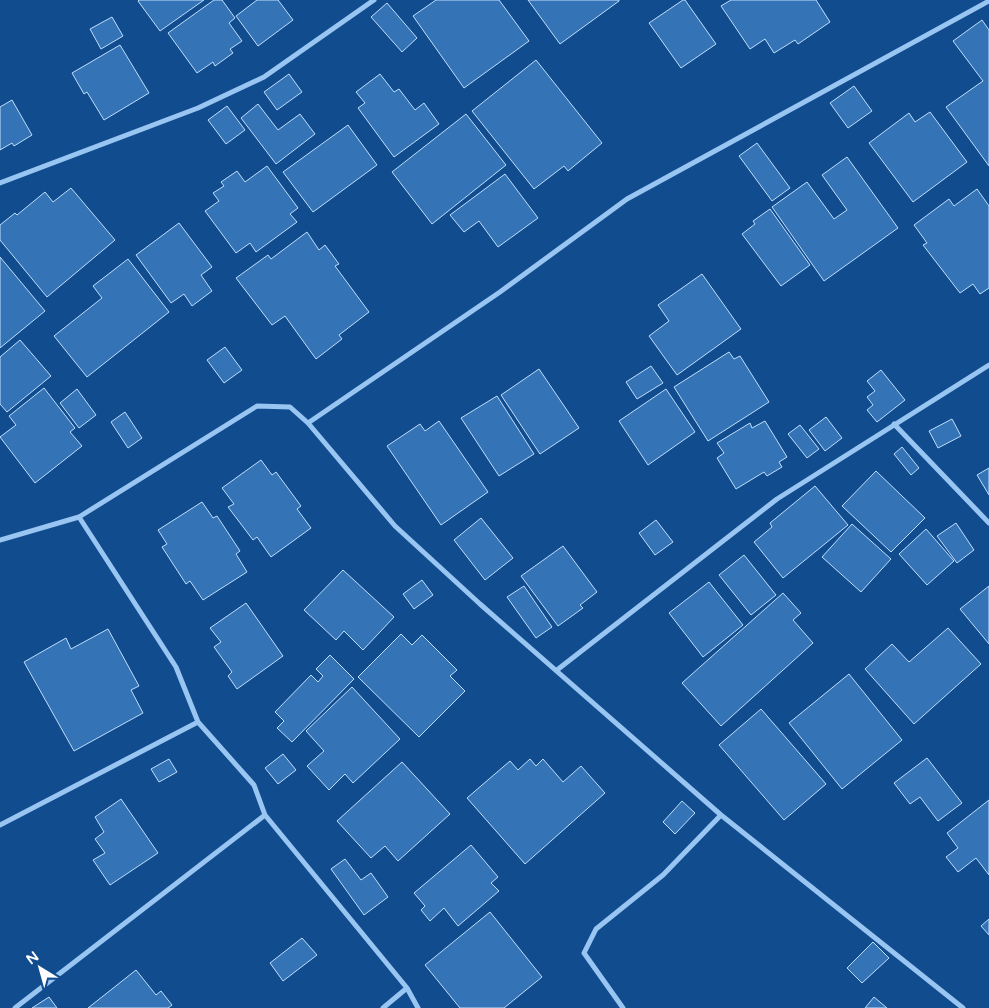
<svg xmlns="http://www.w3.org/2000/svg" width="989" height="1008" font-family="'Varela Round',sans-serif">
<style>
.building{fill:#3474b6;stroke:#c0defd}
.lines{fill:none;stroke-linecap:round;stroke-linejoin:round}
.street{stroke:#99c5f2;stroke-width:5}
</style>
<rect width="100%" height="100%" fill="#104c8e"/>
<path class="building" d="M139,0H204L160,31L138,1Z
M214,0H222L235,18L229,23L242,41L230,49L233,53L215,66L213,62L197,73L168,33Z
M257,0H278L293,20L258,46L236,16Z
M436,0H499L529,41L464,88L413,16Z
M528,0H619V1L560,44Z
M683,0H685L716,44L681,68L649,23Z
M731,0H816L830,22L798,44L795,40L774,53L765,39L750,49L721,6Z
M387,3L417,38L402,52L371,17Z
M112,17L123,36L101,49L90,29Z
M982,20L989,30V166L946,107L983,81L953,41Z
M120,45L149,93L104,120L87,92L84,94L72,73Z
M536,60L602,143L568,171L564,166L534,189L472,111Z
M289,74L302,92L277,110L264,92Z
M380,74L394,92L399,89L415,110L424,103L439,124L394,157L358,108L365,103L356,92Z
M854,86L872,111L848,128L830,103Z
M12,100L32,135L14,146L12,143L0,150V107Z
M258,104L278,130L300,114L315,134L276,164L241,118Z
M227,106L245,130L226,144L208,120Z
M930,112L967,162L913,202L869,143L909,113L915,122Z
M466,114L506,165L432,224L392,172Z
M348,125L377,165L313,212L283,172Z
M757,143L790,188L772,201L739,156Z
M847,157L898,228L824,281L772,207L807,182L834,219L847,210L822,175Z
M267,166L298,208L290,214L297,222L256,252L250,243L236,253L205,211L219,201L213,193L224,186L221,182L237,171L245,182Z
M505,174L538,218L498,247L479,221L464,232L450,215Z
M71,188L115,240L47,297L0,240V225L15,213L17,215L45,192L53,202Z
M977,189L989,206V288L980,294L973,284L960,293L923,245L927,243L914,225L949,199L954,206Z
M770,209L810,265L781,286L742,234L755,224L753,221Z
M179,223L212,267L201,275L212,291L192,306L184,294L171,303L136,255Z
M307,232L319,250L325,245L339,264L335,266L369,312L339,335L342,339L316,359L285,316L272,325L236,278L268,255L271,259Z
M0,257L45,311L0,348Z
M128,259L169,312L87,377L54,336L102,298L93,286Z
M702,274L741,329L677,375L649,336L669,321L658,305Z
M20,340L51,376L7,412L0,404V357Z
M225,347L242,370L224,383L207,360Z
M729,352L734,359L740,356L769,402L708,441L674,387Z
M651,366L663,383L637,399L626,382Z
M539,369L579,428L540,454L501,395Z
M881,370L905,400L877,422L867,410L873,405L867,397L875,391L867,381Z
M44,388L75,428L70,432L82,446L35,483L0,437L16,425L9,416Z
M77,389L96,415L79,428L60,403Z
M666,389L695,432L648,465L619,421Z
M497,396L534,454L499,476L461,418Z
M125,412L142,438L128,448L111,422Z
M826,417L842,438L825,451L809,430Z
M952,419L961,436L938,448L929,431Z
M439,421L488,492L441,525L387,446L420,424L425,431Z
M765,421L787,457L779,462L782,467L767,476L764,472L736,489L717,458L724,453L717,443L750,423L752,428Z
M800,425L819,449L807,458L788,434Z
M902,447L919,468L911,475L894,454Z
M261,460L272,475L276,472L301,506L297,509L311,528L271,557L257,537L253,540L228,507L234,504L222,488Z
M989,468V495L977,475Z
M876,471L925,518L891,552L842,506Z
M815,486L848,525L783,578L754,542L772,527L770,523Z
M202,502L213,518L217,516L240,551L236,554L247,572L203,600L190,581L186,584L162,547L167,544L158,530Z
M481,518L513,558L485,580L454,540Z
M656,520L673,542L655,555L639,533Z
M956,523L974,550L957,563L937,536Z
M852,524L891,559L861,592L822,557Z
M926,529L954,561L927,585L899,554Z
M563,546L597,592L580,605L583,608L558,626L521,576Z
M744,555L776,595L751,615L719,575Z
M343,570L394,617L363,650L344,631L336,640L304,610Z
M422,580L433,595L414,609L403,594Z
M709,582L743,625L703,657L669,613Z
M524,586L552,627L536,638L507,597Z
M989,586V644L960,609Z
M783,593L801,613L793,620L813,643L721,726L682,683Z
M246,603L283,656L237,689L228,676L232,672L214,647L221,642L210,628Z
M948,628L981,664L914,724L865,669L892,644L909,662Z
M108,629L139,686L131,690L143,713L74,751L24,662L66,638L71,649Z
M401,634L412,645L422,635L457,670L450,676L465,691L419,737L358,677Z
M330,655L354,679L292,742L277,728L284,721L275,712L311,675L318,682L323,676L316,669Z
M849,674L902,740L842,789L789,723Z
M352,687L400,739L353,783L345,774L329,790L307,766L324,751L306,731Z
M761,709L826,784L784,820L719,745Z
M283,754L296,770L278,784L265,768Z
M927,758L962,803L938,821L920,797L910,804L894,783Z
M169,759L177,772L159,782L151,769Z
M530,759L536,766L543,759L563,782L581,766L605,793L525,864L467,798L510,761L518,770Z
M402,762L450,814L398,861L385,846L371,858L337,821Z
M121,799L158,853L110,885L93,860L105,853L95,839L104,832L95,817Z
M989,800V875L976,858L958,872L946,857L958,848L947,833Z
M682,801L695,813L675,834L663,822Z
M471,845L498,877L491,883L499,891L458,926L444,908L430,921L421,910L425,906L414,893Z
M345,859L361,880L371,873L388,897L364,915L331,869Z
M490,912L542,977L504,1008H460L425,965Z
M989,919V935L981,926Z
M302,938L317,955L283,981L270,963Z
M873,942L889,958L862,983L847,968Z
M136,970L156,995L161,991L172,1005L168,1008H88Z
M49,997L57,1008H32Z
M874,997L887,1008H865Z"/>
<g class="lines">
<path class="street" d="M0,183L198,108L264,77L374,0
M308,423L500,292L627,199L989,1
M894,424L989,523
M79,517L176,667L198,722L254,785L265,815L407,988L418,1008
M0,540L79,517L257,406L290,407L308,423L395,526L480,604L721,815L963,1008
M557,670L777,499L989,365
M0,825L198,722
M15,1008L265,815
M383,1008L407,988
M623,1008L584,953L596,929L663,875L721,815"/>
</g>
<g transform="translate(40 968) rotate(323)" stroke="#104c8e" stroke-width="4" paint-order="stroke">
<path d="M0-4L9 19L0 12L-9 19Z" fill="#ffffff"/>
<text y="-8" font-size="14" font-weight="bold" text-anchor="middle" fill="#ffffff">N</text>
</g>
</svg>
